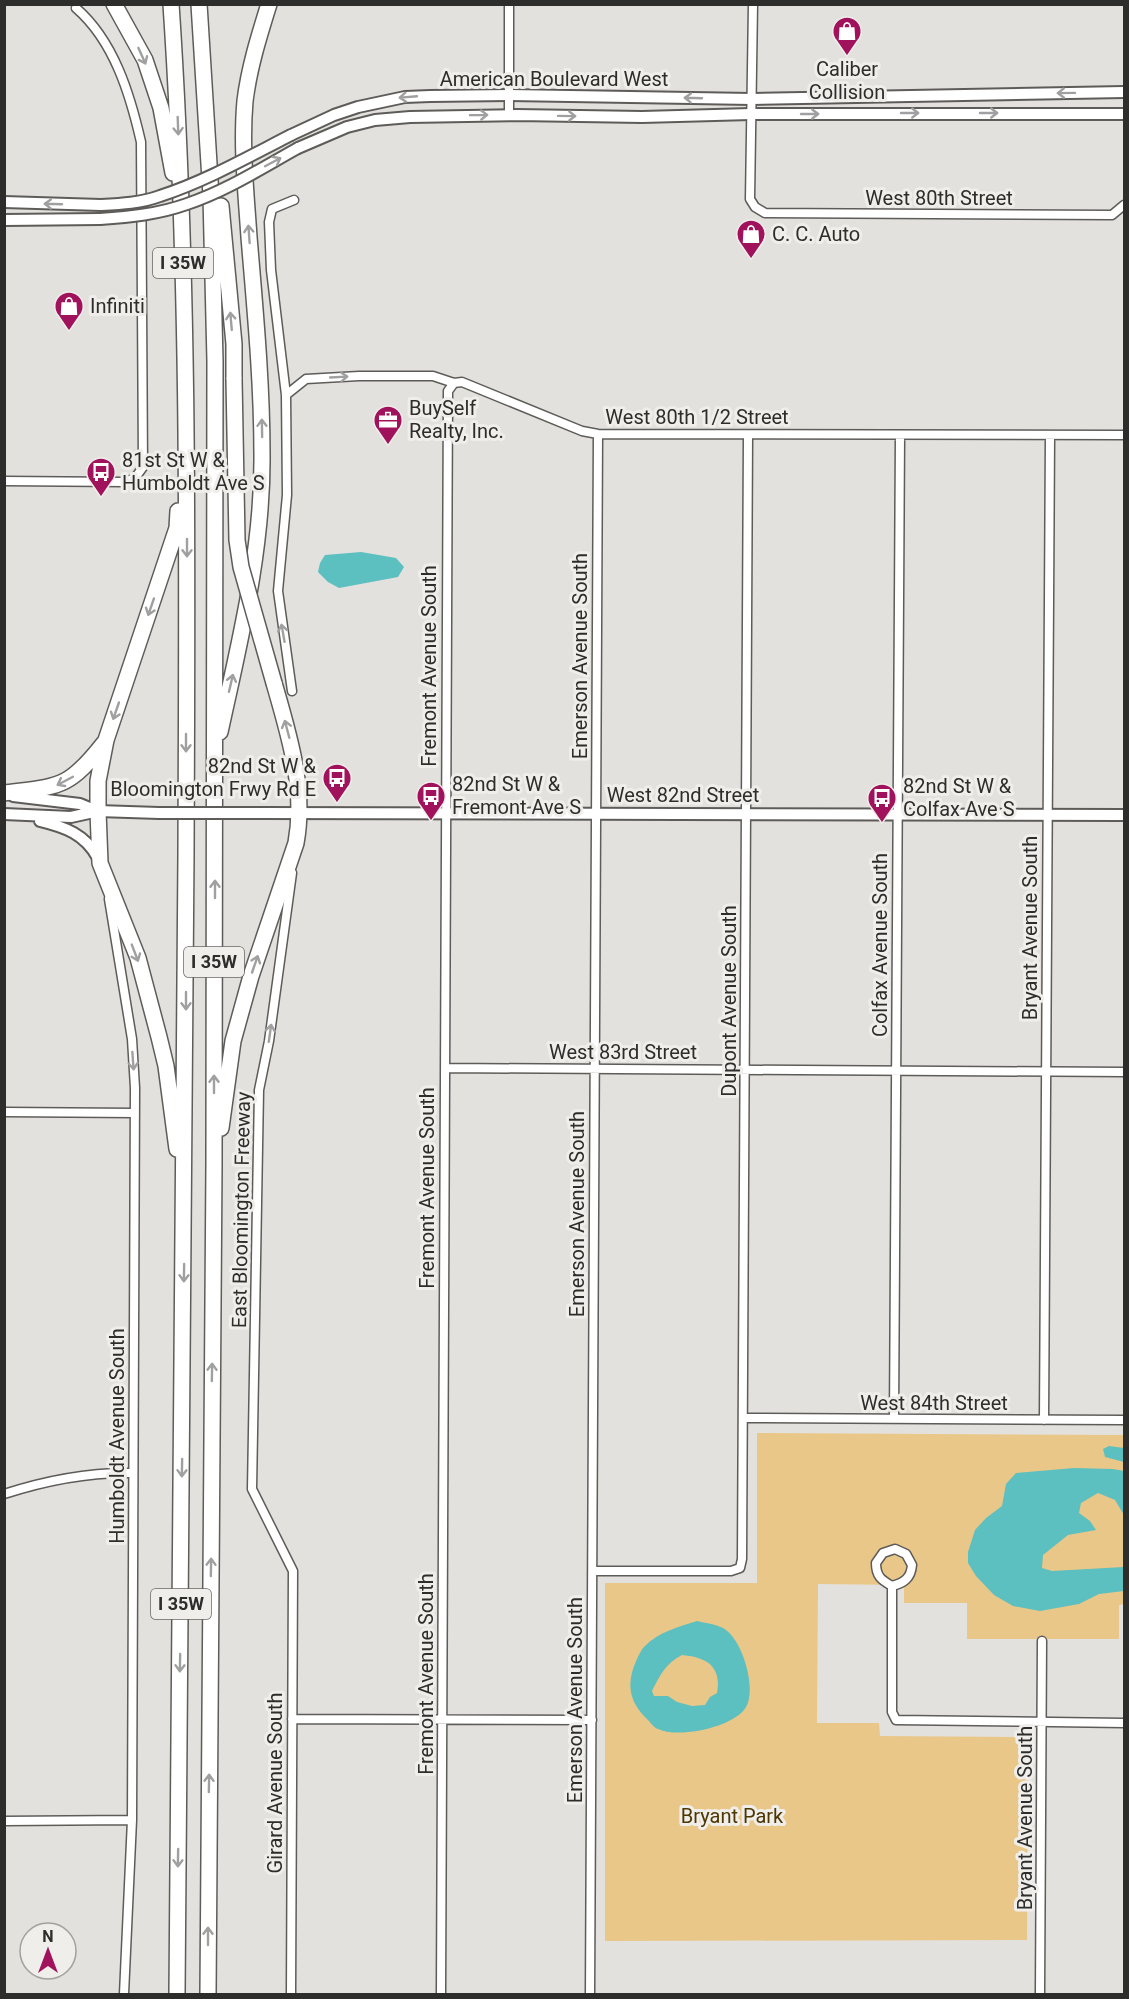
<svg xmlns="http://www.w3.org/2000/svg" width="1129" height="1999" font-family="Roboto,sans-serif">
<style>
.green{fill:#e9c789}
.water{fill:#5cbfc0;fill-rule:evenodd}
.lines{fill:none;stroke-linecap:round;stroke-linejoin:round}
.street-casing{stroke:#5e5c59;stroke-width:11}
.secondary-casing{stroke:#5e5c59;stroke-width:14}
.highway-casing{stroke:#5e5c59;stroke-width:18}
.street{stroke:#fff;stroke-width:8}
.secondary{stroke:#fff;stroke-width:10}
.highway{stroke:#fff;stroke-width:15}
.secondary-bridge-casing{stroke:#5e5c59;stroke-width:14;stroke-linecap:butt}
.highway-bridge-casing{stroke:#5e5c59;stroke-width:18;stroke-linecap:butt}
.secondary-bridge{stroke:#fff;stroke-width:10}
.highway-bridge{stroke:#fff;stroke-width:15}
.oneway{stroke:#a0a0a0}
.labels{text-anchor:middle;stroke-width:6;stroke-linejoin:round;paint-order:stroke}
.shield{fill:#f0eeeb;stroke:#686765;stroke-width:1.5}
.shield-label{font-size:18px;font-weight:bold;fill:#2d2d2b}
.poi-label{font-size:20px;fill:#2d2d2b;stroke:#f0eeeb;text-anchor:start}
.street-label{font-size:20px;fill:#2d2d2b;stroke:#f0eeeb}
.park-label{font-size:20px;fill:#4d3600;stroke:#f0eeeb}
</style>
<rect width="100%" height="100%" fill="#e3e1dd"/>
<path class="green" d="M757,1433L1124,1435V1604L1119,1605V1639H967V1603H904V1585L818,1584L817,1723H879L880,1736L1028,1737L1027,1940L605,1941V1583H757Z"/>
<path class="water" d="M361,552L396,558L404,567L398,577L339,588L328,582L318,572L320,563L325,555Z
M1109,1446L1124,1448V1462L1105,1457L1103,1449Z
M1074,1468L1113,1469L1124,1471V1515L1115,1500L1098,1493L1081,1503L1079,1513L1090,1521L1096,1530L1068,1535L1043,1555L1042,1568L1052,1571L1124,1567V1591L1099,1594L1079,1604L1040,1611L1013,1606L994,1595L976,1576L968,1563V1552L975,1530L986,1518L1002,1506L1006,1484L1016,1473Z
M697,1621C705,1623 715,1624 723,1628C742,1638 757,1688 746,1707C735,1727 678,1739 658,1729C654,1728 651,1723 648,1720C628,1702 626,1682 637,1659C639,1655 641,1650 644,1647C658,1632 678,1627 697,1621ZM682,1655C706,1657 722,1666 717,1693L710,1697L705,1705L692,1706L677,1702L668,1696H654L652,1691C660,1675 666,1663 682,1655Z"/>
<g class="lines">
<g class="street-casing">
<path id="street" d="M753,4L750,199L755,207L765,213L1112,215L1124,205
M509,115V4
M286,395L306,379L359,376H433L454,383L462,382L582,431L598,434L1124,435
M4,481L125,482L135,478L143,467L141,142C130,94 114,41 76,8
M292,691L278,591L287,495L286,395L271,270L269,222L272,209L294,200
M109,899L132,1039L135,1088L132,1820L124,1994
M445,1068L1124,1072
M4,1112L135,1113
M743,1418L1124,1420
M894,1419L900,435
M1044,1420L1050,436
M4,1494C47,1480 88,1472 133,1473
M593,1571H731L740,1568L742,1559L748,435
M892,1586C881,1580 876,1576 876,1563L883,1553L895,1549L906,1554L912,1565C911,1578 904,1583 892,1586V1712L896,1720L1124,1723
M292,1719L592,1720
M4,1821L132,1820
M291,1994L293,1571L252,1489L259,1090L269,1041L292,873
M441,1994L448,391L454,383
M590,1994L598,434
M1040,1994L1042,1641"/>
</g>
<g class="secondary-casing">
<path id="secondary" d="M291,135L334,115L358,107L405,97L430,96L509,95L752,99L1124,92
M298,148L347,127L375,120L410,117L517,115L642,117L751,114H1124
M4,202L101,205
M4,220L100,219
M13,796L80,804L97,811
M258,813L1124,815
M4,814L71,817L98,811L159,813
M40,821C65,827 85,834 98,858"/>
</g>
<g class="highway-casing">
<path id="highway" d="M114,4L145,60L161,108L173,173
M171,4C190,287 187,571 186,854C185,1234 181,1614 177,1994
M199,4L211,196L215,361L214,1164L208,1994
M221,206L234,344V379
M220,732C240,640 263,549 262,454C262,382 255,309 249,237C246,192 241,146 245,101C249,68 259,36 269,4
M4,793C60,786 68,789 104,743
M221,1128L233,1041L251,976L296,843C306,789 289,735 274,683
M177,1149L166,1066L159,1037L138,958L100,863L98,811V781L106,740L177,528L178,511"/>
</g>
<use href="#street" class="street"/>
<use href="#secondary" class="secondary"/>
<use href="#highway" class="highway"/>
<g class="secondary-bridge-casing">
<path id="secondary-bridge" d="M101,205C121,204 141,203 160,196C206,181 248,157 291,135
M100,219C130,217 159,214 187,204C226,191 262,168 298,148
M159,813H258"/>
</g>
<g class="highway-bridge-casing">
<path id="highway-bridge" d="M234,379L237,540L241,567L274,683"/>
</g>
<use href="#secondary-bridge" class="secondary-bridge"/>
<use href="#highway-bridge" class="highway-bridge"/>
</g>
<defs><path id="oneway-shaft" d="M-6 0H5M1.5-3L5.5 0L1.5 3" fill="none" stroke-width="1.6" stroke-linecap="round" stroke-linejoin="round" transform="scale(1.5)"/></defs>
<g class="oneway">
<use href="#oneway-shaft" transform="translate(142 56) rotate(66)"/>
<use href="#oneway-shaft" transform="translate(1066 93) rotate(179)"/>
<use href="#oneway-shaft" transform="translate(408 97) rotate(175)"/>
<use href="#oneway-shaft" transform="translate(693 98) rotate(-178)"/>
<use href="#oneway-shaft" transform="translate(910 113)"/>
<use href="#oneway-shaft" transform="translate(989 113)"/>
<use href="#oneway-shaft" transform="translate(810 114)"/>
<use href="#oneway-shaft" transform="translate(479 115) rotate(-1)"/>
<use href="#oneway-shaft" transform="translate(567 116) rotate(1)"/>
<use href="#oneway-shaft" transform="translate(178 126) rotate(88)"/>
<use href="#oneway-shaft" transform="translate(273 162) rotate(-28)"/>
<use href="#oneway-shaft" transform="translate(53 204) rotate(-178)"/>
<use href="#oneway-shaft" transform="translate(249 234) rotate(-94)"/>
<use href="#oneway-shaft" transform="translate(231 321) rotate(-95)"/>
<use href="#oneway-shaft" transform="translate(339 377) rotate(-3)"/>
<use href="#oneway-shaft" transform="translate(262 428) rotate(-91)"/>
<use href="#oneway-shaft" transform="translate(187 548) rotate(90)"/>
<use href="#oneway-shaft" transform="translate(151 607) rotate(109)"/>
<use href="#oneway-shaft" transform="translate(283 633) rotate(-100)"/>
<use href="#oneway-shaft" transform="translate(231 683) rotate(-77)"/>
<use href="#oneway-shaft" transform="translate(116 711) rotate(109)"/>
<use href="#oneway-shaft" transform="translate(287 729) rotate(-105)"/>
<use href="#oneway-shaft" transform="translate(186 743) rotate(90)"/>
<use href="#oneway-shaft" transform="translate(65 781) rotate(152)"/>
<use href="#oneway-shaft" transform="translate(215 889) rotate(-90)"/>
<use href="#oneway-shaft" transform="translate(135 953) rotate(69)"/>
<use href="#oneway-shaft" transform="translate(255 964) rotate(-71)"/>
<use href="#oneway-shaft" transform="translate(186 1001) rotate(90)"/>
<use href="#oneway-shaft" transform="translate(270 1033) rotate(-82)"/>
<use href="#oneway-shaft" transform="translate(133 1061) rotate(86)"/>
<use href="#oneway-shaft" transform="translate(214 1084) rotate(-90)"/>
<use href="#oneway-shaft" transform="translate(184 1273) rotate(91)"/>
<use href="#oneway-shaft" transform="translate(212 1372) rotate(-89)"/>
<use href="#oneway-shaft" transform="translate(182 1468) rotate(91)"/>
<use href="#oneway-shaft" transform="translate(211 1567) rotate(-89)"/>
<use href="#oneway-shaft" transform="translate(180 1663) rotate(91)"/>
<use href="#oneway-shaft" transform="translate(209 1783) rotate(-89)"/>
<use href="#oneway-shaft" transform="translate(178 1858) rotate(91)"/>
<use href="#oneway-shaft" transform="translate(208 1936) rotate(-90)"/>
</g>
<defs>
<g id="shop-pin" transform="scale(1.5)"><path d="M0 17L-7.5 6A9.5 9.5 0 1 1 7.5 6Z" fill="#a0125b" stroke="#f0eeeb"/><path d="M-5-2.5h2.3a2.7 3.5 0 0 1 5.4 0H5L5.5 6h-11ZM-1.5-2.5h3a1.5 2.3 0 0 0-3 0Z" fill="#fff"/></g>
<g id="office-pin" transform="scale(1.5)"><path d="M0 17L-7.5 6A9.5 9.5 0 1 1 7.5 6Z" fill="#a0125b" stroke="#f0eeeb"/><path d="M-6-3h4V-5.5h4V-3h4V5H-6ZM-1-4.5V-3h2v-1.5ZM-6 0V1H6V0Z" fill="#fff"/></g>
<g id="bus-pin" transform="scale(1.5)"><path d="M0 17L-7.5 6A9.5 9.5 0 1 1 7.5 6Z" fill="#a0125b" stroke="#f0eeeb"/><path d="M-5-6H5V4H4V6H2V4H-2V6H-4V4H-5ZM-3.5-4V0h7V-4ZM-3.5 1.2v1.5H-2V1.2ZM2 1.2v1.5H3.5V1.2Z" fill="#fff"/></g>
</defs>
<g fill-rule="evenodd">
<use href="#shop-pin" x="847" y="31"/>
<use href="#shop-pin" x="751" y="234"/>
<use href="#shop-pin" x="69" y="306"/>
<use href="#office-pin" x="388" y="420"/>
<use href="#bus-pin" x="101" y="472"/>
<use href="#bus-pin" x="337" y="778"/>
<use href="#bus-pin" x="431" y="796"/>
<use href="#bus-pin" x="882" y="798"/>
</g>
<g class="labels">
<g class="shield">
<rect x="153" y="248" width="60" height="30" rx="4.5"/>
<rect x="184" y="947" width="60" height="30" rx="4.5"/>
<rect x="151" y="1589" width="60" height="30" rx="4.5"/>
</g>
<g class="shield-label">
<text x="183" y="269">I 35W</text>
<text x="214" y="968">I 35W</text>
<text x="181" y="1610">I 35W</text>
</g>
<g class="poi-label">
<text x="847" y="76" text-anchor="middle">Caliber<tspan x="847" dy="23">Collision</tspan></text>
<text x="772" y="241">C. C. Auto</text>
<text x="90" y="313">Infiniti</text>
<text x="409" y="415">BuySelf<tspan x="409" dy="23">Realty, Inc.</tspan></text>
<text x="122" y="467">81st St W &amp;<tspan x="122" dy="23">Humboldt Ave S</tspan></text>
<text x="316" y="773" text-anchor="end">82nd St W &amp;<tspan x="316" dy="23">Bloomington Frwy Rd E</tspan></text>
<text x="452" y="791">82nd St W &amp;<tspan x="452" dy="23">Fremont Ave S</tspan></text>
<text x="903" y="793">82nd St W &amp;<tspan x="903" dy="23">Colfax Ave S</tspan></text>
</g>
<g class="street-label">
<text x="554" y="86">American Boulevard West</text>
<text x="939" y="205">West 80th Street</text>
<text x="697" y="424">West 80th 1/2 Street</text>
<text transform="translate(580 656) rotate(-90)" y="7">Emerson Avenue South</text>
<text transform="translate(429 666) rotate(-90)" y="7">Fremont Avenue South</text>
<text x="683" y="802">West 82nd Street</text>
<text transform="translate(1030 928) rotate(-90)" y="7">Bryant Avenue South</text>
<text transform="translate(880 945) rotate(-90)" y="7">Colfax Avenue South</text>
<text transform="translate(729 1001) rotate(-90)" y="7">Dupont Avenue South</text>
<text x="623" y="1059">West 83rd Street</text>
<text transform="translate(427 1188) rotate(-90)" y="7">Fremont Avenue South</text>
<text transform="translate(241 1210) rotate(-89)" y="7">East Bloomington Freeway</text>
<text transform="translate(577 1214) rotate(-90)" y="7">Emerson Avenue South</text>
<text x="934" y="1410">West 84th Street</text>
<text transform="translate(117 1436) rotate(-90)" y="7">Humboldt Avenue South</text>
<text transform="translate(426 1674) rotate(-90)" y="7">Fremont Avenue South</text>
<text transform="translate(575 1700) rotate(-90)" y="7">Emerson Avenue South</text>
<text transform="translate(275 1783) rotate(-90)" y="7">Girard Avenue South</text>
<text transform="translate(1025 1818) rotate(-90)" y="7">Bryant Avenue South</text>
</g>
<g class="park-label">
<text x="732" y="1823">Bryant Park</text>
</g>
</g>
<rect width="1129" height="1999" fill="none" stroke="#2d2d2b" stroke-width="12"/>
<g transform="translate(48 1951)"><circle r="28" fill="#f0eeeb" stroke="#a2a19e" stroke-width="1.5"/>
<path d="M0-4.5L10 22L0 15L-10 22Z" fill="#a0125b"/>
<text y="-9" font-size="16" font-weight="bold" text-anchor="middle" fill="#2d2d2b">N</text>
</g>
</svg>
